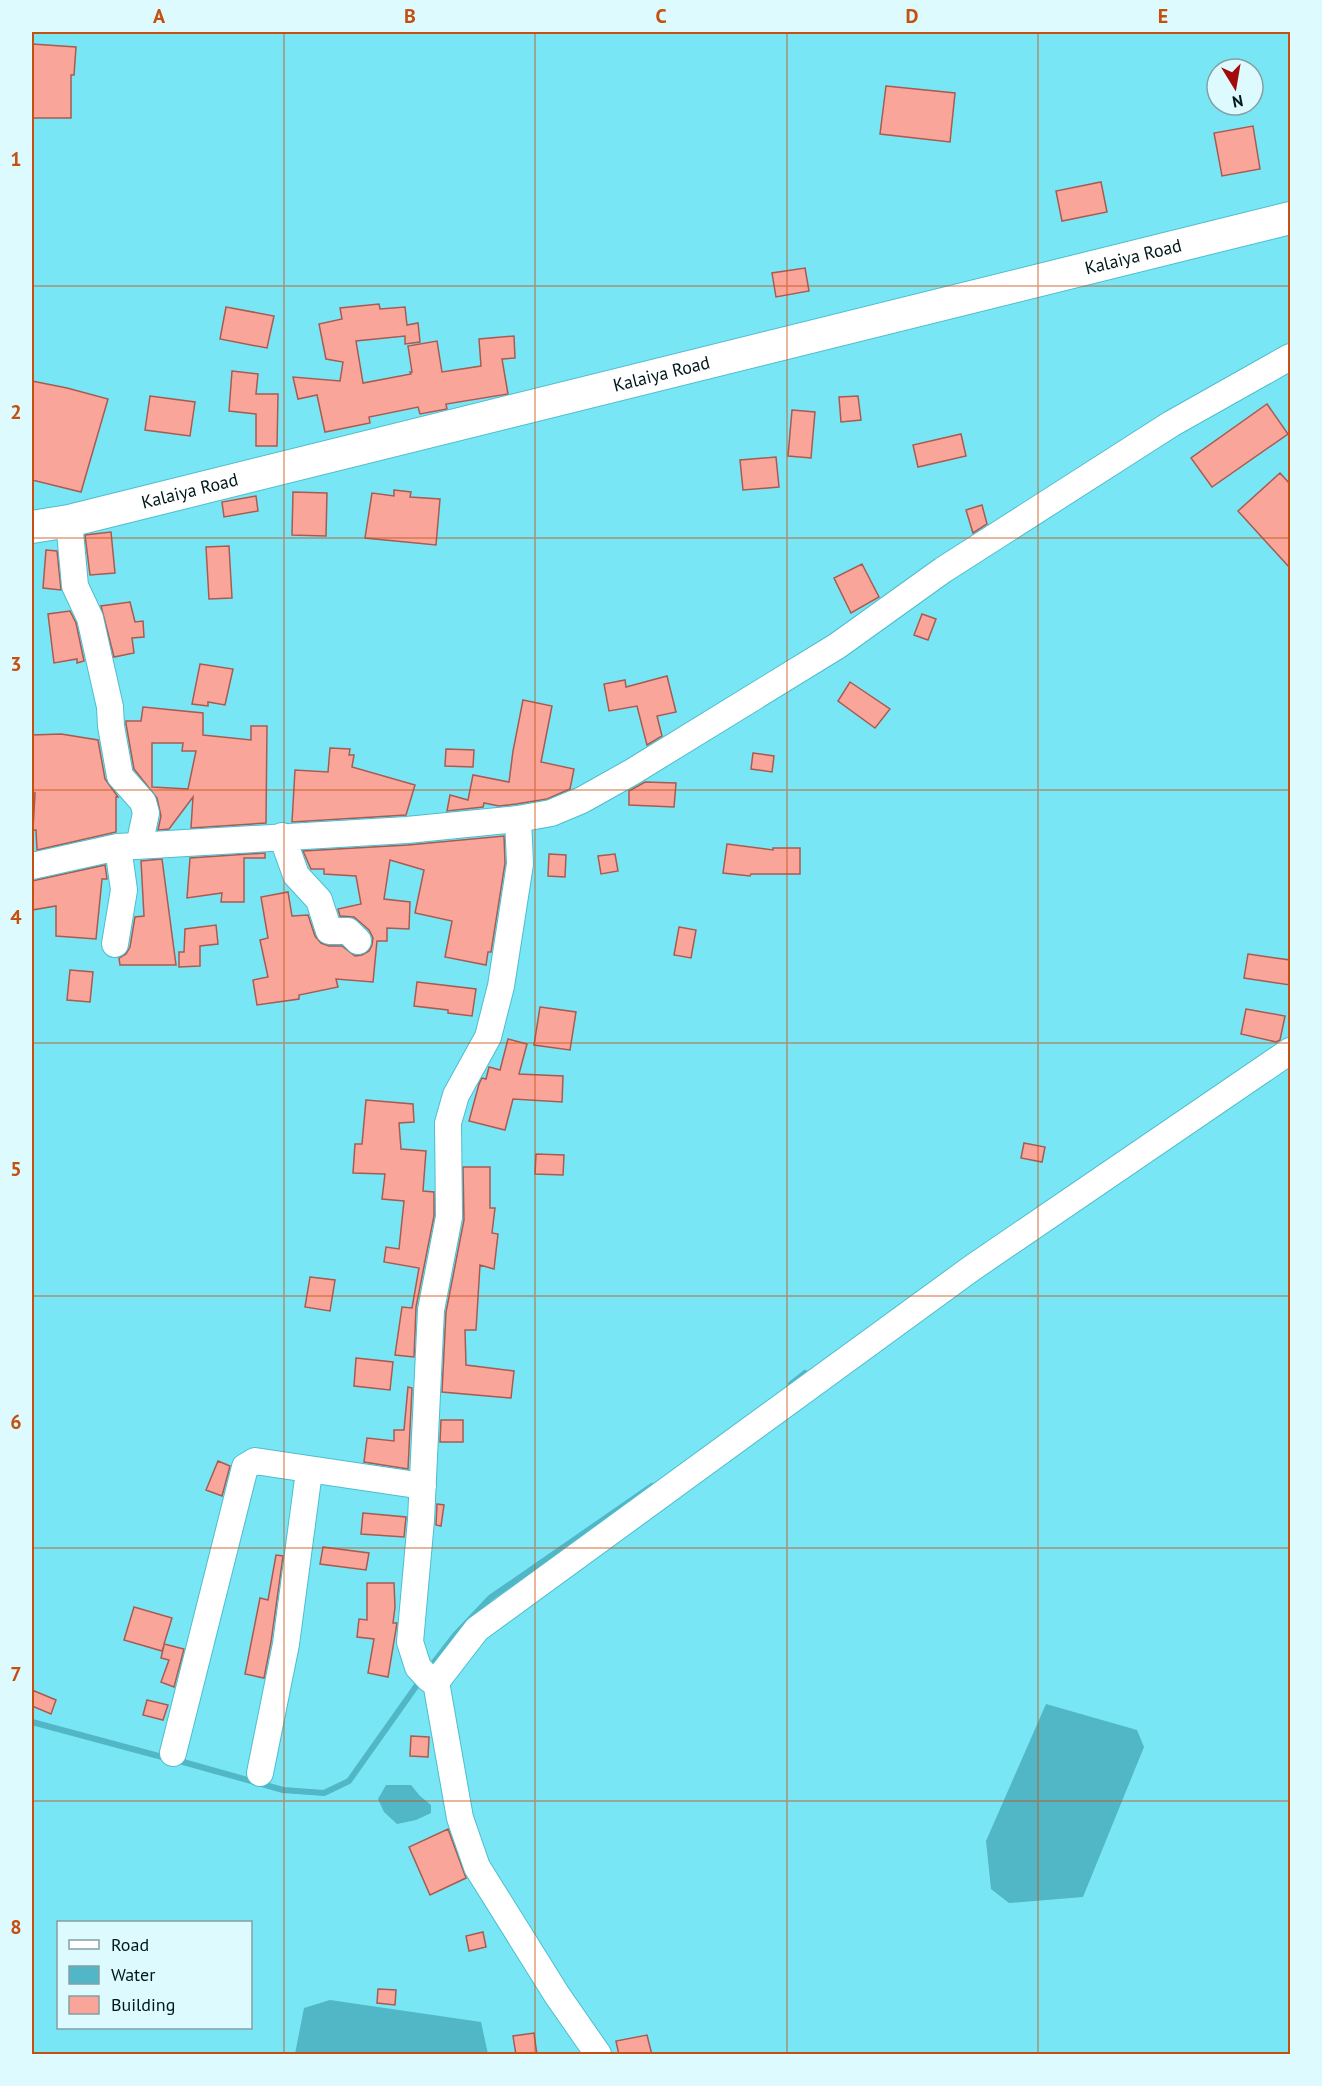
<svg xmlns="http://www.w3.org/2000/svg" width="1322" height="2086" font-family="'PT Sans',sans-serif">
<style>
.water{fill:#51b6c5}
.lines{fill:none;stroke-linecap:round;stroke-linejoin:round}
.stream{stroke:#51b6c5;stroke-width:6}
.building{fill:#faa599;stroke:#a85b51;stroke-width:1.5;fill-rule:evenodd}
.minor-casing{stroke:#4ebdcd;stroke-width:28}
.major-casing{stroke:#4ebdcd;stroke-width:34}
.minor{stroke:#fff;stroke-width:26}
.major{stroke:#fff;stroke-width:32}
.grid{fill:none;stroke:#c54f0e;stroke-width:1.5;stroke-opacity:0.55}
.labels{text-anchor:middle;stroke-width:4.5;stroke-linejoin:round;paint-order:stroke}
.street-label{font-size:18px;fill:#01181b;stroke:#ddfaff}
.neatline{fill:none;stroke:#c54f0e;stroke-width:2}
.grid-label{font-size:20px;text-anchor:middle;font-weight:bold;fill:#c54f0e}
</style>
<rect width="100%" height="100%" fill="#79e6f6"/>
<path class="water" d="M1046,1704L1137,1730L1144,1747L1083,1897L1009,1903L991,1889L986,1841Z
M386,1785H411L420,1796L431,1805V1813L416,1820L397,1824L384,1812L378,1799Z
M330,2000L481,2022L488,2054H295L304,2008Z"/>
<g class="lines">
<path class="stream" d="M791,1384L805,1373
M428,1670L455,1635L490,1598L652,1486
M32,1722L166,1758
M176,1760L283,1790L324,1793L349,1781L422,1678"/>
</g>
<path class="building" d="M32,44L76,47L74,75H71V118H32Z
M886,86L955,93L950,142L880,134Z
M1253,126L1260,169L1222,176L1214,133Z
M1101,182L1107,212L1062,221L1056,191Z
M805,268L809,291L776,297L772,273Z
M379,304L380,309L405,307L407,325L418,323L420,342L405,344V336L356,341L363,383L411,374L410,372H412L408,346L437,341L442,372L481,366L479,339L514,336L515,358L502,359L508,394L446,404L447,409L420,414L418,407L369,417L370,423L325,432L317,395L298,399L293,377L340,381L343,362L326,359L319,324L342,319L340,308Z
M226,307L274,316L267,348L220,339Z
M232,371L258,374L256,394H278L277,446H256V414L229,411Z
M32,381L67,388L108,399L81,492L32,480Z
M150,396L195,402L190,436L145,430Z
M858,396L861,420L841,422L839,397Z
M1267,404L1288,434L1212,487L1191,458Z
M792,410L815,412L811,458L788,456Z
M961,434L966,456L918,467L913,445Z
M776,457L779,487L743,490L740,460Z
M1280,473L1290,484V568L1238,511Z
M394,490L411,492L410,497L440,499L436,545L365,538L372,493L394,496Z
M293,492L327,493L326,536L292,535Z
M256,496L258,511L224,517L222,502Z
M982,505L987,524L973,533L966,510Z
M111,532L115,573L90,575L85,535Z
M229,546L232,598L209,599L206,547Z
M46,550L57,551L61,590L43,588Z
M862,564L879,597L851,613L834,578Z
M130,602L135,622L143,621L144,637L132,638L134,653L114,657L101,606Z
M70,611L76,623L84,661L77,663V659L54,663L48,614Z
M922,614L936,619L928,640L914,635Z
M200,664L233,669L225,705L208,702V706L192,704Z
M667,676L676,712L657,716L662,736L647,745L637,706L609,711L604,684L625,680L626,687Z
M850,682L890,709L875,728L838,701Z
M523,700L552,706L541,762L574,769L570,789L547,799L516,804L499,806L484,803L483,807L447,811L450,795L468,800L473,775L509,782L513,751Z
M143,707L203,713V735L251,740V726H267L266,823L191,828L193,797L169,829L158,830L161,816L157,798L134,769L126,724V721H141ZM152,743H183L182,751H196L188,789L152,787Z
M61,734L98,740L105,779L118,797H116V832L37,850L36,830H33L35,793H32V735Z
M330,748L350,749L349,755H354L352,767L415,785L406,815L292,822L295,770L328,772Z
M446,749L474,750L473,767L445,766Z
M753,753L774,756L772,772L751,769Z
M645,782L676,783L674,807L629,805V791Z
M504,836L505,863L491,952H488L486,965L445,957L452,921L415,913L424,870L390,860L384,899L410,902L409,929L387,928V941H377L373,982L336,979L338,987L299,995V999L257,1005L253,980L268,977L260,940L268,938L261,897L288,892L292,916L308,915L315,936L321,943L329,946H342L355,956L362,955L369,951L372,945L373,938L369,930L354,917L340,916L338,909L361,904L356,876L324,874V869H311L303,851L408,845Z
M727,844L773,850V848H800V874H751L750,876L723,873Z
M265,853V858H244V902H221L222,893L187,898L190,858Z
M549,854L566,855L565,877L548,876Z
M615,854L618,871L601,874L598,856Z
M162,859L176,965H120L119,958L126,954L130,947L135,917L144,916L141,861Z
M105,865L107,879H102L96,939L56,936V906L32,910V881Z
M216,925L218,944L200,946V966L179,967V952H184L185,929Z
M679,927L696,930L691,958L674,955Z
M1248,954L1290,960V985L1244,978Z
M70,970L93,972L90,1002L67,1000Z
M417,982L476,989L472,1016L448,1013V1010L414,1006Z
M540,1007L576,1012L570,1050L534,1045Z
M1246,1009L1285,1016L1280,1040L1276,1042L1241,1034Z
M508,1039L527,1044L519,1074L563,1076L562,1102L513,1099L505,1130L469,1121L479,1084L482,1078L486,1079L489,1067L500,1070Z
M366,1100L413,1104L414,1122L399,1123L401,1149L426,1151L423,1191L434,1192V1216L416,1307L414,1357L395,1355L402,1307L412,1308L419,1268L384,1262L386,1247L399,1249L404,1201L382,1199L385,1174L353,1173L355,1144H362Z
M1024,1143L1045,1147L1042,1162L1021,1158Z
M536,1154L564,1155L563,1175L535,1174Z
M463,1167H490V1208H495L492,1233L498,1234L494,1269L480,1265L476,1330H465L466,1365L514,1371L511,1398L442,1392L446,1312L464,1220Z
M310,1277L335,1280L330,1311L305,1307Z
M356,1358L393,1362L390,1390L354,1386Z
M408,1387L412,1388L408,1469L364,1462L367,1438L394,1441V1430H404Z
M441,1420H463V1442H440Z
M218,1461L230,1466L222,1496L206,1490Z
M437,1504L444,1505L441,1526L436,1525Z
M363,1513L406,1517L404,1537L361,1534Z
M323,1547L369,1553L366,1570L320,1564Z
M276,1555L283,1556L271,1642L264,1678L245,1674L260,1598L268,1600Z
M367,1583H394L395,1607L393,1623H397L388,1677L368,1673L374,1639L357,1637L359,1619L367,1620Z
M134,1607L172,1618L164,1644L184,1649L174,1687L161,1682L169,1660L161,1658L164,1645L162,1651L124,1640Z
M32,1690L56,1700L51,1714L32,1706Z
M147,1700L168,1705L163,1720L143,1715Z
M411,1736L429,1737L428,1757L410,1756Z
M448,1829L466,1878L430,1895L409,1847Z
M483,1932L486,1947L469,1951L466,1936Z
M378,1989L396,1990L395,2005L377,2003Z
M534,2033L537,2055H516L513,2036Z
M647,2035L652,2055H619L616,2041Z"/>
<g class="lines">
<g class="minor-casing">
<path id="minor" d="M69,521L75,586L90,618L110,707L111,726L120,776L143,802L146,813L139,846
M282,836L296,875L319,900L329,931H348L358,941
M32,866L118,847L407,830L518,819L551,813L582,800L632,772L837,646L943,570L1171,424L1290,357
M115,944L124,890L118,847
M436,1682L429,1679L418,1667L410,1642L421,1520L431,1310L449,1217L448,1123L456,1095L488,1037L501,986L520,864L518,819
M173,1753L245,1467L255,1461L423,1486
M260,1773L286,1644L308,1479L315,1471
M598,2054L557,1995L477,1867L460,1818L436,1682L477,1629L972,1268L1290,1051"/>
</g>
<g class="major-casing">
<g id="major">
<path id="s1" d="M32,527L69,521L1290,218"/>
</g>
</g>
<use href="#minor" class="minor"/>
<use href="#major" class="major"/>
</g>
<path class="grid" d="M284,32V2054M535,32V2054M787,32V2054M1038,32V2054M32,286H1290M32,538H1290M32,790H1290M32,1043H1290M32,1296H1290M32,1548H1290M32,1801H1290"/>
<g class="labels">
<g class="street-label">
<text dy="6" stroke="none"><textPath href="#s1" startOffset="1134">Kalaiya Road</textPath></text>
<text dy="6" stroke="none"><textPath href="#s1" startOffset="648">Kalaiya Road</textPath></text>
<text dy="6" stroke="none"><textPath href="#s1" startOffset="162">Kalaiya Road</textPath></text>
</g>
</g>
<rect width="1322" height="2086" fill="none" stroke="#ddfaff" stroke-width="66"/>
<rect x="57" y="1921" width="195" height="108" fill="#ddfaff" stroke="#85a0a4" stroke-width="1.5"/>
<rect x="69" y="1940" width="30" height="9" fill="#ffffff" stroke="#85a0a4" stroke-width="1.5"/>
<text x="111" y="1951" font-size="18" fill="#01181b">Road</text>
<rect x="69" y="1966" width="30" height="18" fill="#51b6c5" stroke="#85a0a4" stroke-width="1.5"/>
<text x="111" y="1981" font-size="18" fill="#01181b">Water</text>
<rect x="69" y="1996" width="30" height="18" fill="#faa599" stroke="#85a0a4" stroke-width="1.5"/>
<text x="111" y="2011" font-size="18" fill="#01181b">Building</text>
<g transform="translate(1235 87) rotate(169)"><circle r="28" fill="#ddfaff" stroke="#85a0a4" stroke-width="1.5"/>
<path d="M0-4.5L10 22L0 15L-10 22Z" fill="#a30b0b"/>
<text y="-9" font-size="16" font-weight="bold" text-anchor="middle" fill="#01181b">N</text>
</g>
<rect x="33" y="33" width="1256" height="2020" class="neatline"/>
<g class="grid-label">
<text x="159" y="23">A</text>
<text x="410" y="23">B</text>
<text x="661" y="23">C</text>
<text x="912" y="23">D</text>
<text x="1163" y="23">E</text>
<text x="16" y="166">1</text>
<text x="16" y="419">2</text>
<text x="16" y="671">3</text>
<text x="16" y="924">4</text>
<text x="16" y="1176">5</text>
<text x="16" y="1429">6</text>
<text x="16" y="1681">7</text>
<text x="16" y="1934">8</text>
</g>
</svg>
